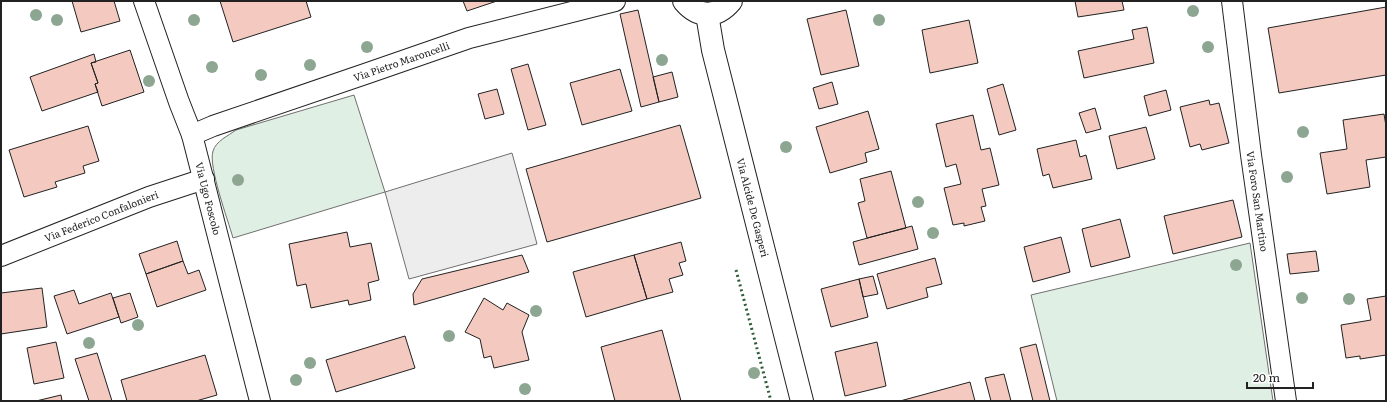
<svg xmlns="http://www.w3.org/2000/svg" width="1387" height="402" font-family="Literata,serif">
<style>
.green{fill:#e0efe3;stroke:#6f6f6f}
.parking{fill:#ededed;stroke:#6f6f6f}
.building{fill:#f3c9c0;stroke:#222}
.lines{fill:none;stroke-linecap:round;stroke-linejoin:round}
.minor-casing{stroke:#222;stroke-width:22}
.secondary-casing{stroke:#222;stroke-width:24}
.minor{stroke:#fff;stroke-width:20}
.secondary{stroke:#fff;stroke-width:22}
.hedge{stroke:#2f5e38;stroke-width:3;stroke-dasharray:2 3;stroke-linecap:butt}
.tree{fill:#8da692}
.labels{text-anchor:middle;stroke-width:3;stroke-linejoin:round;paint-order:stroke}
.street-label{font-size:10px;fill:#222;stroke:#fff}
</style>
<rect width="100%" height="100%" fill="#fff"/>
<path class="green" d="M354,95L385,192L233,238C228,220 208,166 213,151C216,141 228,136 236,130Z
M1250,243L1273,401H1057L1031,295Z"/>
<path class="parking" d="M512,153L537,244L409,279L385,192Z"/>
<path class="building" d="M72,1H114L120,21L81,32Z
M220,1H306L311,17L233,42Z
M463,1H497L467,11Z
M1075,1H1122L1124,10L1078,17Z
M1386,7V75L1279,93L1268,28Z
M638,10L659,102L641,107L620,14Z
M846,10L859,66L821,75L807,19Z
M969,20L978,63L930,73L922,30Z
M1147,27L1154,63L1084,78L1078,51L1134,39L1132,30Z
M130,50L144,92L102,106L95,84L98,83L91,63Z
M94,54L96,62L91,63L98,83L95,84L98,92L42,111L30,77Z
M528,64L546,125L528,130L511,69Z
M620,69L632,111L582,125L570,83Z
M672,72L678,97L659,102L653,77Z
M832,82L838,104L819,109L813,88Z
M1003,84L1016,130L999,135L987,89Z
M497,89L504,114L485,119L478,94Z
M1166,90L1171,110L1149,116L1144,96Z
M1209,100L1210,105L1219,103L1229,143L1202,150L1200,144L1190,147L1180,107Z
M1095,108L1101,129L1086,133L1079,113Z
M868,111L879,149L865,153L867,162L830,173L816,127Z
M1384,114L1386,126V157L1366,160L1370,187L1327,194L1320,153L1347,149L1343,120Z
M973,115L981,150L990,148L999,185L982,189L986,206L981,207L985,221L964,226V223L953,225L944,188L961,184L956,164L946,167L936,124Z
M680,125L701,198L547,242L526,169Z
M88,126L99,161L83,166L85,173L55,182L57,187L24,197L9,150Z
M1146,127L1155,159L1117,169L1109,136Z
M1076,140L1080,157L1086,155L1092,179L1053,188L1049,174L1043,176L1037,149Z
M891,171L906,228L867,238L858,203L865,201L860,179Z
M1233,200L1242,237L1173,254L1164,216Z
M1120,219L1130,257L1091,267L1082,229Z
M912,226L918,249L859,265L853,242Z
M347,232L350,247L371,243L379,280L368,283L371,300L349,305L348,300L311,308L306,284L297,286L289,244Z
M1061,237L1070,272L1033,282L1024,247Z
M177,241L183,261L146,274L139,254Z
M681,242L686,261L679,263L683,275L669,279L673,292L647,299L634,255Z
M1316,251L1319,271L1290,274L1287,254Z
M522,255L529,272L414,305L413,294L422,279Z
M634,255L647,299L586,317L573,272Z
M935,258L942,284L926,288L928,297L887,309L877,274Z
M183,261L188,274L199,270L206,290L157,307L146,274Z
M873,276L878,294L863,297L859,279Z
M859,279L868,317L831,327L821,289Z
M42,288L47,327L1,334V293Z
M74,290L79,304L111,293L119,317L67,334L54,296Z
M130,293L138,317L121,323L113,298Z
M1386,296V355L1360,359V356L1346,358L1341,325L1371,320L1367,299Z
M484,298L503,310L507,303L529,315L522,332L529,360L494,368L491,356L484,358L480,339L465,332Z
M662,330L681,401H615L601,347Z
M405,336L415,368L336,392L326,360Z
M56,342L64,378L34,384L27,348Z
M877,342L886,386L845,396L835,352Z
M1036,344L1050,401H1033L1020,348Z
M97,353L112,401H89L75,359Z
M205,355L217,395L196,401H127L121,380Z
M1004,374L1011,401H991L985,378Z
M970,382L975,401H900Z
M61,395L62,401H36Z"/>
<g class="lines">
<g class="minor-casing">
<g id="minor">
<path id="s1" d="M144,1L179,102L192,135L260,401"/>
<path id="s2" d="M1232,1L1251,155L1286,401"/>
<path id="s3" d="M192,135L213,126L368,73L469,38L615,1"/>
<path id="s4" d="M1,256L149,197L204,179"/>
</g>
</g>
<g class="secondary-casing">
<g id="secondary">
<path d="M684,1C698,18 717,18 731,1"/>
<path id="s5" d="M707,14L713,50L802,401"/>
</g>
</g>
<use href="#minor" class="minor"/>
<use href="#secondary" class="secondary"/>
<path class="hedge" d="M736,270L771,401"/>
</g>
<g class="tree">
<circle cx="1193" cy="11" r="6"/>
<circle cx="36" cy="15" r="6"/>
<circle cx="57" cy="20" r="6"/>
<circle cx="194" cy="20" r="6"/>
<circle cx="879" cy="20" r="6"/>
<circle cx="367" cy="47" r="6"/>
<circle cx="1208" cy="47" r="6"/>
<circle cx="662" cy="60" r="6"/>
<circle cx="310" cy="65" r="6"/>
<circle cx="212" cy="67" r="6"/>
<circle cx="261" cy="75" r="6"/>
<circle cx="149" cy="81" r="6"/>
<circle cx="1303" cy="132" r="6"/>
<circle cx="786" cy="147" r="6"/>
<circle cx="1287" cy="177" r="6"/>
<circle cx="238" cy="180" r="6"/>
<circle cx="918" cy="202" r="6"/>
<circle cx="933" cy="233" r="6"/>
<circle cx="1236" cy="265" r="6"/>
<circle cx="1302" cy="298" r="6"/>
<circle cx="1349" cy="299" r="6"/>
<circle cx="536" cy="311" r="6"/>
<circle cx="138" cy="325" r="6"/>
<circle cx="449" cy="336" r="6"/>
<circle cx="89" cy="343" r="6"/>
<circle cx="310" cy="363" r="6"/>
<circle cx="754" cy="373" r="6"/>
<circle cx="296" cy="380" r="6"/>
<circle cx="525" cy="389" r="6"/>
</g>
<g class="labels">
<g class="street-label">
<text dy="4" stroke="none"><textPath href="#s3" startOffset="222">Via Pietro Maroncelli</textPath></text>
<text dy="4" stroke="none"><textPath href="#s1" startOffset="208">Via Ugo Foscolo</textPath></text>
<text dy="4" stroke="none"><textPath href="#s2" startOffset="202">Via Foro San Martino</textPath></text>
<text dy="4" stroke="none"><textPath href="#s5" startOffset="199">Via Alcide De Gasperi</textPath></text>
<text dy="4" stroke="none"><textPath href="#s4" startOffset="108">Via Federico Confalonieri</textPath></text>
</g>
</g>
<rect width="1387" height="402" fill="none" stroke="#222222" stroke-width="4"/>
<path d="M1247 382v6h66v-6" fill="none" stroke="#222222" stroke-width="2"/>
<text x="1253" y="382" font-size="12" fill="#222222" stroke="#ffffff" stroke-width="3" paint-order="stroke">20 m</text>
</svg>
